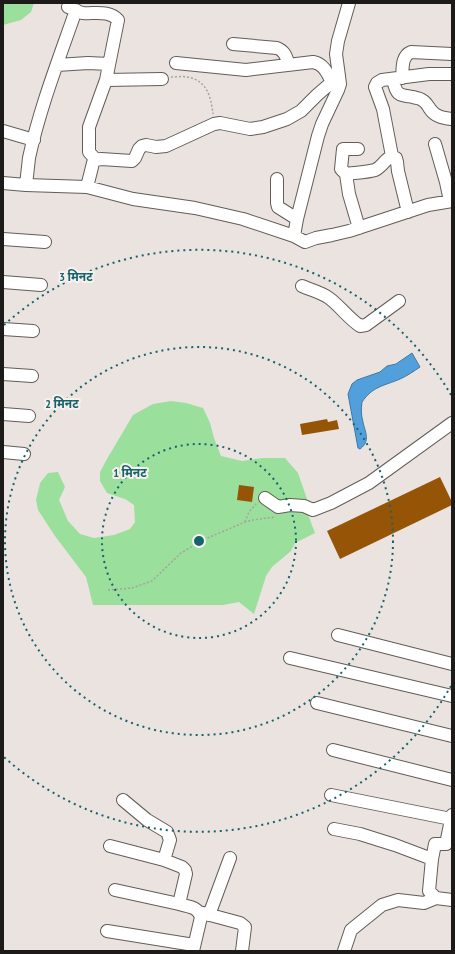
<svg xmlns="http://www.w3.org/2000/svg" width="455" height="954" font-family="'PT Sans Narrow','Noto Sans Devanagari',sans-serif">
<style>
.green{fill:#9adf9c}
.water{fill:#52a0db;stroke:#4278a1}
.building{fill:#965407}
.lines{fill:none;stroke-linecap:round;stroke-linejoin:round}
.minor-casing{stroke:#625d59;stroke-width:14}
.path{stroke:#a7a29e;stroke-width:1.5;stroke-dasharray:2 2;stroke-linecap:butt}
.minor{stroke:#fff;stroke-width:12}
.ring{fill:none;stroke:#16636d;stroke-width:2;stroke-dasharray:2 4}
.centre{fill:#16636d;stroke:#f7f0ec;stroke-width:2}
.ring-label{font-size:12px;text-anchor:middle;font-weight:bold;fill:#16636d;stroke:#f7f0ec;stroke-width:4;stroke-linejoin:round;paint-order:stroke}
</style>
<rect width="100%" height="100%" fill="#eae3df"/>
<path class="green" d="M3,3H34L31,12L21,20L3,25Z
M171,401L186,403L203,408L210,423L214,438L221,456L242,461L262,458H285L298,473L307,499L306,502L281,501L261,497L307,512L315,533L295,543L291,551L272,567L266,576L254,614L239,602L223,605H93L86,577L55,536L38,510L36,500L40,483L48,473L58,472L65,487L59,500L68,521L80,534L94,538L114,535L130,529L135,522L134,505L125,499L107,493L100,481V472L107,459L133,415L153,404Z"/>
<path class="water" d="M412,353L420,367C414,371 407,376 400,379C384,386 373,386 362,402C361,409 361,415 363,422C365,432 371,441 360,449L358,448L348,394L352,384L357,380L380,372L387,366L396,364Z"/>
<path class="building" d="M327,419L328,422L337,420L339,429L302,435L300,424Z
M440,477L452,502V505L340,559L327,531Z
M239,485L254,487L252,502L237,500Z"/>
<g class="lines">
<g class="minor-casing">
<path id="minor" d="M68,7C73,9 78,12 83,13C95,14 109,10 118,20L106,80
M233,44L277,48C285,51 286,57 289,65
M176,63L246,70L313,62C324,64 327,73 332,82
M57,65L88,63L109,64
M402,78C403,69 401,56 411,52L452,54
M393,79C396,95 398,95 413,97C416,98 420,98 422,100C426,102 428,106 430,109C435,117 444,118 452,119
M3,131L34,140
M435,144L446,182L450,201
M358,149H343L341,169L346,174L349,194L359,228
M392,156L383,109L375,87L377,83L382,80L429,74H452
M96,160L89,152V127L106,80L162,79
M346,174C353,173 369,172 375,170C382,167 385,159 392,156L396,158L397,162L398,171L408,212
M277,179V203L278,207L297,219
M3,183L26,185L87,187L133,199L195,208L243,219L294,236L305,242L316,238L332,235L349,231L428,205L452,201
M26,185C27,176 28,167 29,158C40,107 59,59 76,10
M87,187L93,163L96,160L101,159L132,161L135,158L139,149L142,146L146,145L156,147L166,146L214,124L220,123L250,129L263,127L287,119L301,111L317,95L339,76L336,54L338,41L349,3
M294,236L297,219L318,136L322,124L338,90L340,84L339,76
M3,239L45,242
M3,282L41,285
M302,286C311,290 321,292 329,298C340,306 348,318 360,326L366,325L399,301
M3,329L33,331
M3,374L32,376
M3,414L29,416
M3,452L24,454
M265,498L278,507L290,505L304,506L313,510L331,503L369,483L452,423
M338,635L452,664
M290,658L452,696
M317,703L452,736
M333,750L452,780
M331,795L451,819
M123,800L147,820L167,832L170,840L164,860
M452,815L446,844H435L432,859L429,891L436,898L452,900
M334,829L360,834L395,845L432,859
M110,846L164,860L182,867L185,870L186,874L179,904C189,907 197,906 201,917L193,951
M115,890L179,904
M199,912L240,923L245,927L242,951
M209,915L230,858
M107,931L194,945
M344,951L351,930L382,905L398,900L424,903L436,898"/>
</g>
<path class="path" d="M171,77C176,77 182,76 187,77C207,80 211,97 213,114
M245,522L249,512L256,504
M108,590L132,588L152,581L181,553L203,540L245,522L253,520L276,517"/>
<use href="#minor" class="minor"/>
</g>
<g class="ring">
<circle cx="199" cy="541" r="97"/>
<circle cx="199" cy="541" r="194"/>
<path d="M451 686A291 291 0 0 1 4 757M4 325A291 291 0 0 1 451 395"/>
</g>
<circle cx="199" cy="541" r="6" class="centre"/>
<g class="ring-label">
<text x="76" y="281">3 मिनट</text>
<text x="62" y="408">2 मिनट</text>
<text x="130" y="477">1 मिनट</text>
</g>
<rect width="455" height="954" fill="none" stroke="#1d1b19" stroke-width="8"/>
</svg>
